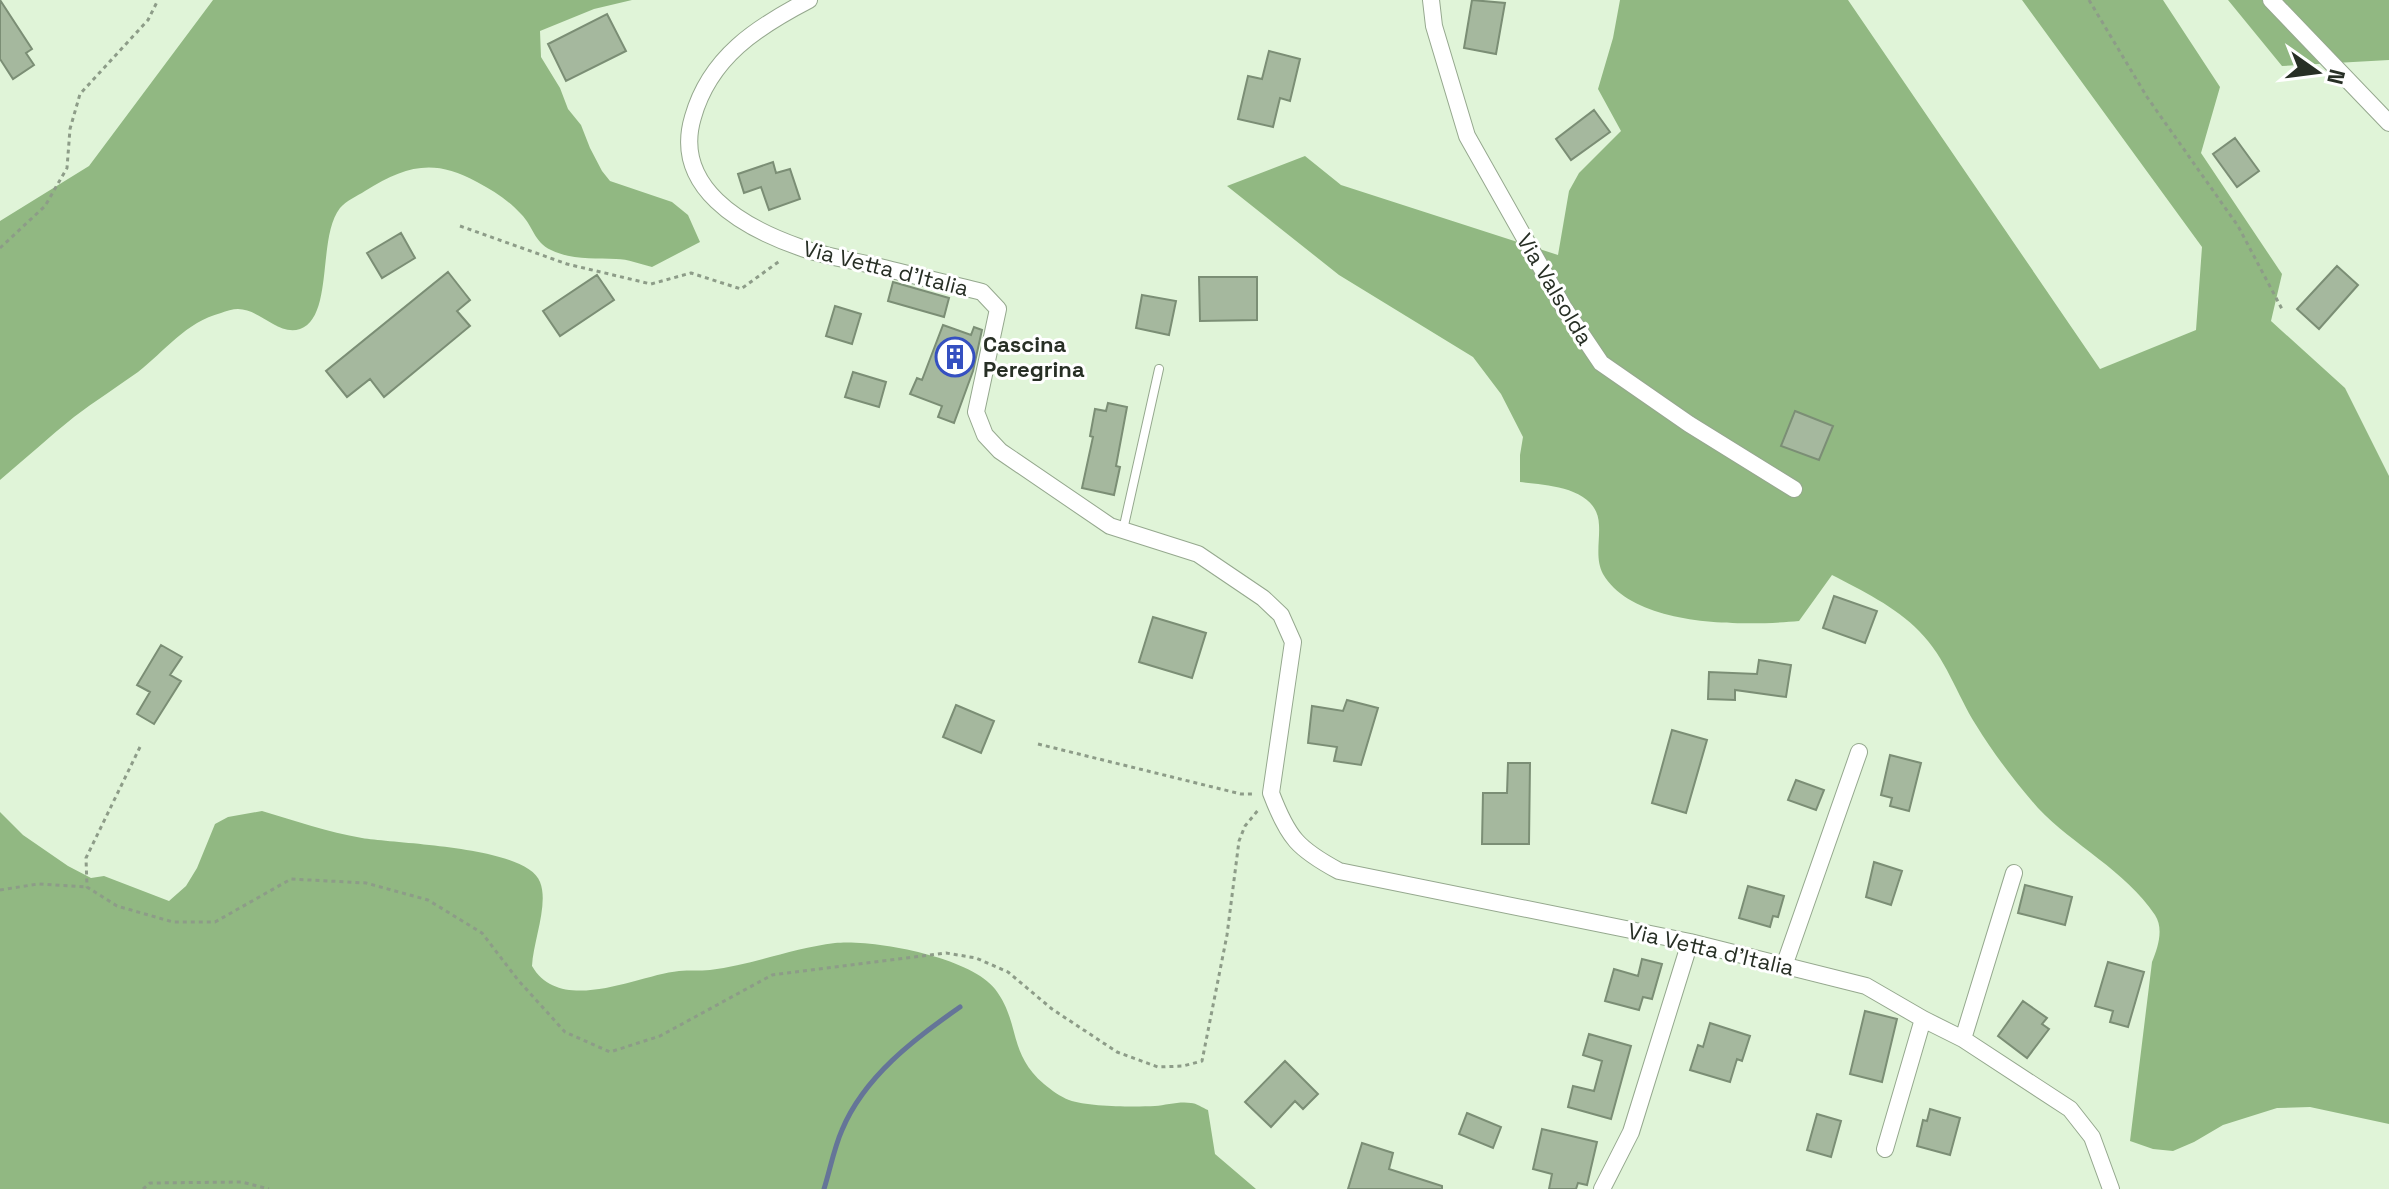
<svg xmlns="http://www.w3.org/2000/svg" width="2389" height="1189" font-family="'Space Grotesk',sans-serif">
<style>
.forest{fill:#91b882}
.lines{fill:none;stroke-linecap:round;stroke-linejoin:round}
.stream{stroke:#657598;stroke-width:5}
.building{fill:#a5b89e;stroke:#7b8e75;stroke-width:2}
.lane-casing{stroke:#95a88e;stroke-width:10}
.street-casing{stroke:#95a88e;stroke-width:18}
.path{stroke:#8d9c88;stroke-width:3;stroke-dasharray:4 4;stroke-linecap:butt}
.lane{stroke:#fff;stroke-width:8}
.street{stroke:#fff;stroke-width:16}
.labels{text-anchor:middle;stroke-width:6;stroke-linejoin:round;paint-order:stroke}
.street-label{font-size:22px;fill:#272f25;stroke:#fff}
.poi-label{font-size:22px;font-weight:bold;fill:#272f25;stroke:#fff;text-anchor:start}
</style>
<rect width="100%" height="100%" fill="#e0f4d8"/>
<path class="forest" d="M213,0H632L594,9L540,31L541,57L560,88L568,109L581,125L590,148L602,171L610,181L672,202L688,215L700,242L652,267C640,264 628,259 616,259C595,258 571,260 551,250C534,242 533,226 521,214C508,200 494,191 477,182C433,158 406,166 365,191C357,196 346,201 340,208C317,237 334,317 300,329C278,336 260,309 238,309C233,309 226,311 221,313C186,322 165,351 138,372C117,387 95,401 74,417C49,437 25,459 0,480V221L89,166Z
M1620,0H1848L2100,369L2196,330L2202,247L2022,0H2163L2220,87L2201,153L2282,274L2271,321L2345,388L2389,476V1124L2310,1107L2277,1108L2223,1125L2194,1142L2173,1151L2153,1149L2130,1141L2152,962C2158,947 2164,929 2155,915C2125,870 2074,846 2038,808C2015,782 1994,754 1976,725C1956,693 1946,658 1919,631C1896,607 1861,590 1832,575L1799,621C1744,626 1635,628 1603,574C1595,559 1600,541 1599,525C1598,487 1547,485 1520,482V455L1523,437L1501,394L1473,357L1339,275L1227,186L1305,156L1341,185L1558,255L1569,191L1579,173L1621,131L1598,89L1613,38Z
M2228,0H2389V60L2282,66Z
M262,811C295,821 328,832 362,838C397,844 527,846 540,882C549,904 533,942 532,966C561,1016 638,975 679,971C689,970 700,971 710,970C752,965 793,948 835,943C873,939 971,957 995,989C1021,1023 1007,1052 1044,1084C1051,1090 1061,1097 1069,1100C1089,1107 1134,1107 1155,1106C1166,1105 1180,1101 1191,1103C1196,1103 1203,1108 1208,1110L1215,1154L1256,1189H0V812L23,835L68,866L91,878L104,876L169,901L186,886L197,868L215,824L228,817Z"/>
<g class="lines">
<path class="stream" d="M824,1189C830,1170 834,1148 842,1130C864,1077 914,1039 960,1007"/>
</g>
<path class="building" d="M0,0L32,49L26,53L34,65L13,79L0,59Z
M1472,0L1505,3L1496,54L1464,48Z
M607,14L626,51L566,81L548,44Z
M1269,51L1300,59L1290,101L1280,98L1273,127L1238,119L1248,76L1262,79Z
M1594,110L1610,132L1571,160L1556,139Z
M2235,138L2259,171L2237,187L2213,154Z
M773,162L776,173L790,169L800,199L769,210L761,187L744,193L738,174Z
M401,233L415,258L382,278L367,253Z
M2337,266L2358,285L2319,329L2297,309Z
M448,272L470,300L457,311L470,326L384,397L370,379L347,397L326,371Z
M597,275L614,300L560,336L543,311Z
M1199,277H1257V320L1200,321Z
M893,282L949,298L944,317L888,301Z
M1142,295L1176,301L1169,335L1136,328Z
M835,306L861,314L852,344L826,336Z
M943,325L971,335L974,327L982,330L973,371L954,423L938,417L942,406L910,394L917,378L922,380Z
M853,372L886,382L879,407L845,397Z
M1108,403L1127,407L1116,466L1120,467L1114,495L1082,488L1093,437L1090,436L1095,409L1106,411Z
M1795,411L1833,426L1819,460L1781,446Z
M1834,596L1877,611L1865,643L1823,628Z
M1153,617L1206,633L1192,678L1139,662Z
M161,645L182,657L170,675L181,681L154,724L137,714L150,692L137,685Z
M1759,660L1791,665L1786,697L1735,690V700L1708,699L1709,672L1757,674Z
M1347,700L1378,708L1361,765L1334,761L1337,747L1308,743L1312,706L1343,711Z
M956,705L994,721L981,753L943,737Z
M1672,730L1707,740L1686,813L1652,803Z
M1890,755L1921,763L1909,811L1890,806L1892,798L1881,795Z
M1508,763H1530L1529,844H1482L1483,793H1507Z
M1796,780L1824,790L1816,810L1788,800Z
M1874,862L1902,871L1891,905L1866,897Z
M2025,885L2072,897L2065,925L2018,913Z
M1748,886L1784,896L1778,917L1773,916L1770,927L1739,918Z
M1642,959L1662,964L1652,999L1643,997L1639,1010L1605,1001L1614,969L1638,976Z
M2108,962L2144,972L2128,1027L2110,1022L2113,1011L2095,1006Z
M2023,1001L2047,1018L2042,1024L2049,1029L2027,1058L1998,1036Z
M1865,1011L1897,1019L1882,1082L1850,1074Z
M1710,1023L1750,1036L1742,1061L1737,1059L1730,1082L1690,1070L1698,1045L1703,1047Z
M1589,1034L1631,1046L1611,1119L1568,1107L1573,1086L1594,1091L1602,1061L1583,1055Z
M1285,1061L1318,1094L1303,1109L1295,1101L1271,1127L1245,1102Z
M1930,1109L1960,1118L1950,1155L1917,1146L1923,1120L1927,1121Z
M1467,1113L1501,1127L1493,1148L1459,1134Z
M1817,1114L1841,1121L1831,1157L1807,1150Z
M1542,1129L1597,1142L1587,1185L1578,1183L1576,1189H1549L1552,1174L1533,1169Z
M1362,1143L1393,1153L1389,1169L1442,1186V1189H1348Z"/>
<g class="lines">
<g class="lane-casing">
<path id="lane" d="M1123,530L1159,369"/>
</g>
<g class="street-casing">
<path id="street" d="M809,0C757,27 710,57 693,117C672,187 742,227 799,247C823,256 850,260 876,266C911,275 947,283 982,292L998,309L976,412L985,435L1000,451L1110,526L1198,554L1263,598L1281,615L1293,642L1271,793C1288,838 1298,849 1339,871L1690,942L1866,986L1923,1019L1963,1039L2070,1109L2092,1137L2111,1189
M1431,0L1434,26L1467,136L1564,308L1601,363L1689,424L1794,489
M2271,0L2389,123
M1784,966L1859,752
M1963,1039L2014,873
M1885,1149L1923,1019
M1602,1189L1631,1132L1690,942"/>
</g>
<path class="path" d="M2089,0L2147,97L2238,226L2283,311
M460,226L567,264L651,284L691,273L741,289L781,260
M0,248L45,206L67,168L70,129L80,94L148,20L158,0
M1038,744L1241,794H1255
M140,747L86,858L87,887L117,906L173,922H215L291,879L366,883L428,900L482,933L518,980L565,1032L610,1052L660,1036L772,975L946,953L976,958L1008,972L1052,1009L1117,1052L1158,1067L1183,1066L1202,1061L1227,935L1239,841L1245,826L1259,809
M0,890L38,884L87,887
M143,1189L150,1183L242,1182L269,1189"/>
<use href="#lane" class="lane"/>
<use href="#street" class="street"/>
</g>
<defs>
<g id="building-ring" transform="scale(2)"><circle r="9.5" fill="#fff" stroke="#3550c1" stroke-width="1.5"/><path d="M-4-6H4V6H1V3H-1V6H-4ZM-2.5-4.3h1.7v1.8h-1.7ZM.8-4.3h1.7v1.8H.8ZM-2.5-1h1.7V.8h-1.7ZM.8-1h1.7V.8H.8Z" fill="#3550c1"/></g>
</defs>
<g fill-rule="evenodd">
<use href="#building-ring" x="955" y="357"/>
</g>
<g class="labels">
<g class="street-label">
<text transform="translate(886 268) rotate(14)" y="8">Via Vetta d'Italia</text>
<text transform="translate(1555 289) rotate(59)" y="8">Via Valsolda</text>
<text transform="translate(1711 949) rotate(13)" y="8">Via Vetta d'Italia</text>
</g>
<g class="poi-label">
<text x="983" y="352">Cascina<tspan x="983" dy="25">Peregrina</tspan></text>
</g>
</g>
<g transform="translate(2317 72) rotate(104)" stroke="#ffffff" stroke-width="6" paint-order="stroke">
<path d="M0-6L14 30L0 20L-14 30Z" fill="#272f25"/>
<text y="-12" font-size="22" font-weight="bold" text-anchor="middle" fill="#272f25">N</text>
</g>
</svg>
